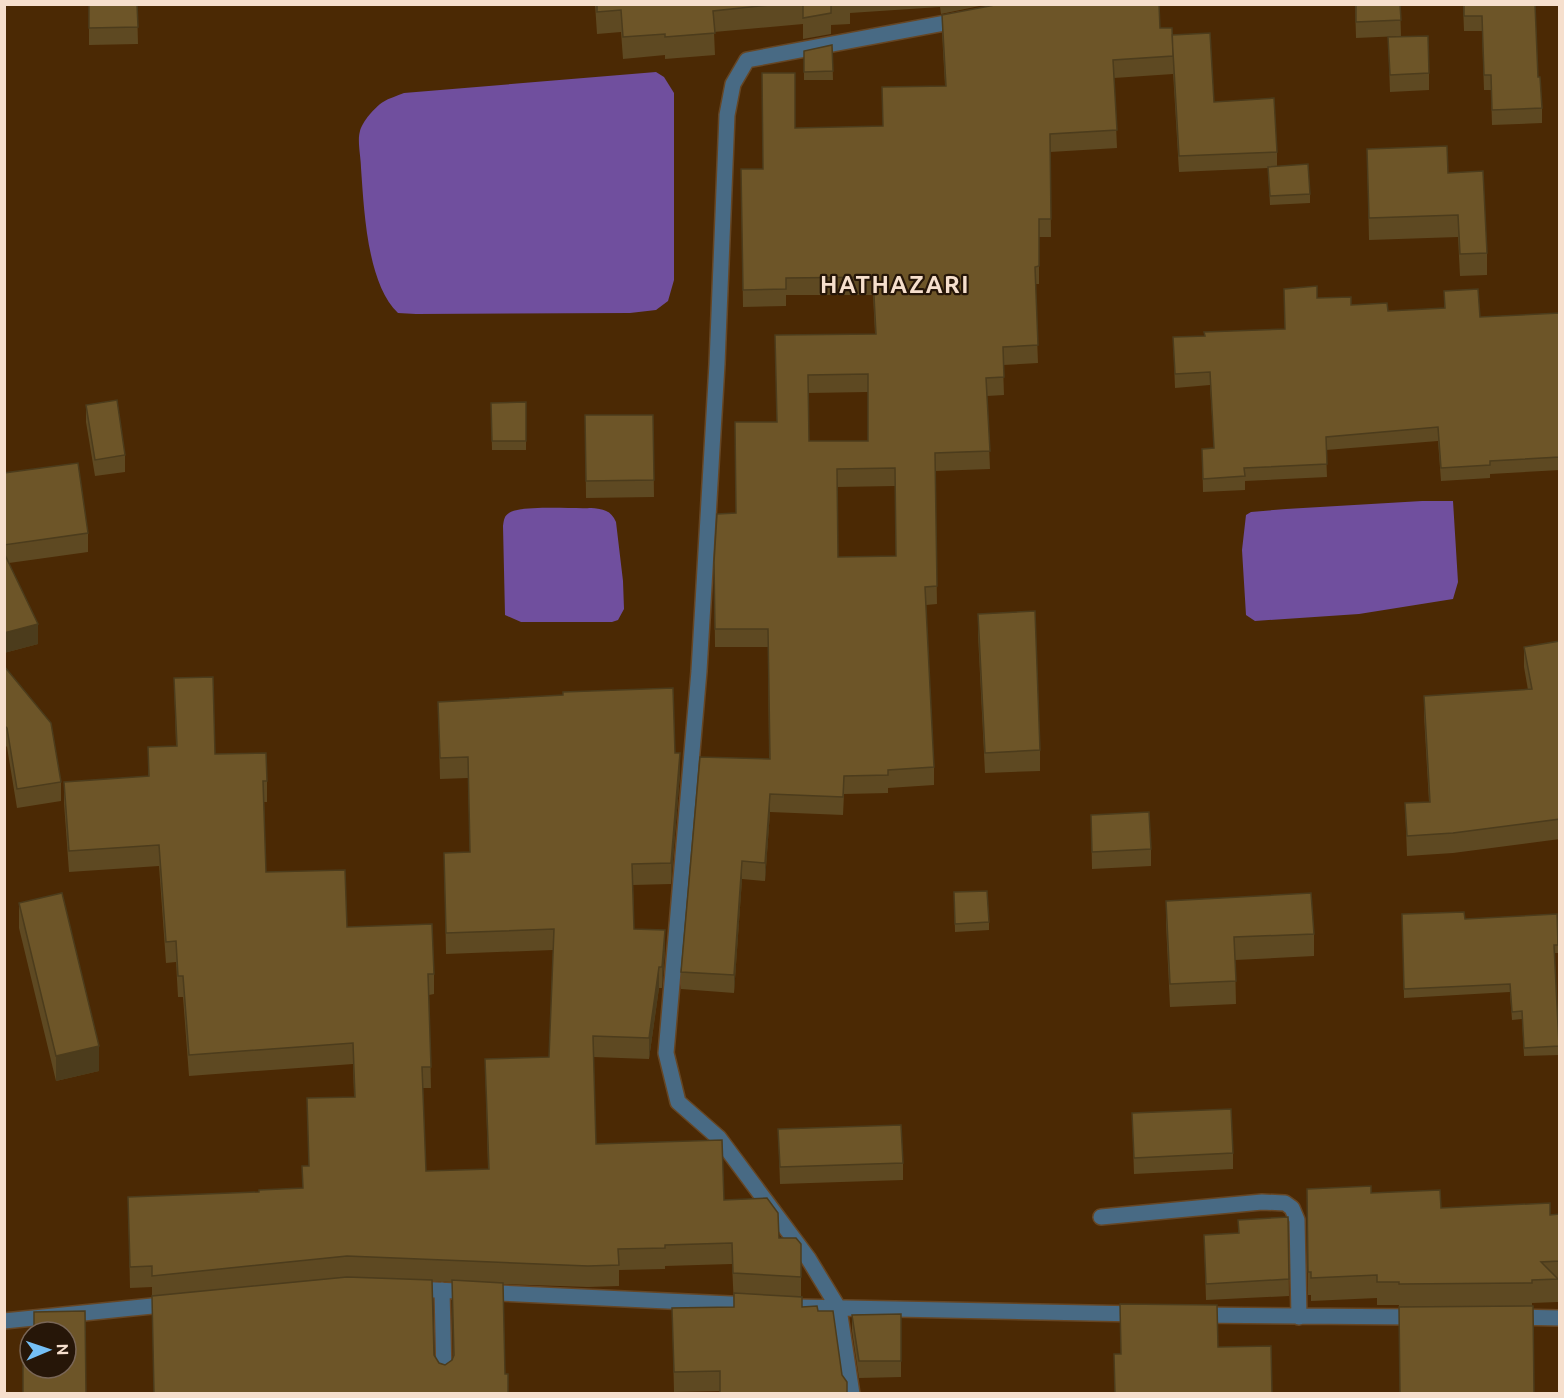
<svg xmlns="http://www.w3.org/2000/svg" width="1564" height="1398" font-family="Ubuntu,sans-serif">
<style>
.water{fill:#704f9e}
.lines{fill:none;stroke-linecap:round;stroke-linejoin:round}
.street-casing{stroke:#664624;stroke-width:18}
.street{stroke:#486a84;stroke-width:15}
.wall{fill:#5e4922;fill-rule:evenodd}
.shaded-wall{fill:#4c3c1c}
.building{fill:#6d5528;stroke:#4c3c1c;stroke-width:1.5;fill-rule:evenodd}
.labels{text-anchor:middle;stroke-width:4.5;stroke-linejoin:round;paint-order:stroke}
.district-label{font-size:24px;font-weight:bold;letter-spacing:1.5px;fill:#f6dfcd;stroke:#261608}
</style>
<rect width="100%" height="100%" fill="#4b2904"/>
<path class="water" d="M656,72L664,77L674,93V280L668,301L656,310L630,313L416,314L398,313C367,284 364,209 361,168C361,157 357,141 360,131C362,122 375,107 383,102C389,98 397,96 404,93Z
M1422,501H1453L1458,582L1453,599L1359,614L1255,621L1246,615L1242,550L1246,515L1251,512L1286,509Z
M591,508C603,509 611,510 616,522L623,581L624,609L618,620L612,622H521L505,615L503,526C504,520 504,516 509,513C520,505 574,509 591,508Z"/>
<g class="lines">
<g class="street-casing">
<path id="street" d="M1101,1217L1262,1202L1285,1203L1292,1208L1297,1220L1299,1317
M414,1289L752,1305
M442,1290L444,1375
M797,1307L1139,1314
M1196,1315L1418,1317
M1514,1317L1560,1318
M4,1321L172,1304
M852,1394L839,1309L808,1258L719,1138L678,1102L666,1053L699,671L717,364L727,115L733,84L747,60L961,20"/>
</g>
<use href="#street" class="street"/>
</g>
<path class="wall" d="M89,4H137L138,44L89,45Z
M595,4H989L941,14L940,7L850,13V24L831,25V34L803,39V24L714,32L715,55L665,59V55L623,59L621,32L597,34Z
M1355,4H1400L1401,36L1356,38Z
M1463,4H1535L1538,77L1542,108V123L1492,125L1491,90H1484L1482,31H1464Z
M942,15L1160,28L1172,35L1214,102L1277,152V166L1310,194V203L1270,205L1268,168L1179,172L1173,72V74L1114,78L1117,148L1050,152L1051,237H1039V284H1035L1038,363L1003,365L1004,395L987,396L990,469L935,471L937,604L926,605L934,767V785L888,788V793L844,794L843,815L770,812L765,881L742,879L734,993L681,989V972L769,759L768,647H715L714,562L777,422L775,335L875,334L873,295H786V306L743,307L741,169H763L795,128L882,126L945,86L942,33ZM868,392V441H809L808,393ZM895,486L896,556L838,557L837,487Z
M1388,37L1429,73V90L1390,92Z
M832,45L833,80H804V51Z
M1367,149L1448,173L1487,253V275L1460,276L1458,237L1369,240Z
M1284,289L1317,298L1388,311L1444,308V291L1480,317L1560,313V470L1490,474V478L1441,481L1438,441L1326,450L1327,477L1245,481V490L1203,492L1202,449L1214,448L1210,385L1175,388L1173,337L1205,336L1285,329Z
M526,402V450H492L491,403Z
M86,405L125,455V472L95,476L86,422Z
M585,415H653L654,497L586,498Z
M4,473L88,533V552L9,563L38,644L4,653Z
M978,614L1040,750V771L985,773L978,635Z
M1560,641V839L1453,853L1407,856L1405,803L1429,802L1424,716V696L1528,690L1524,667V647Z
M4,666L61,782V801L17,808L7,747L4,744Z
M174,678L215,754L267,781V802H264L266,872L347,927L434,974V994L429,995L431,1088H423L426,1171L488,1169L485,1059L549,1057L553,950L446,954L444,853L470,852L468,778L440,779L438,702L675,753L680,774L671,884L633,885L634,929L665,951L662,988H659L649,1059L593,1057L596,1144L724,1200L779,1238L801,1244V1297L720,1391L674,1392L672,1308L734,1307L732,1264L665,1266V1269L619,1270V1286L588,1287L503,1284L505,1374L508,1394L152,1297V1287L130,1288L128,1197L259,1192L303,1188L302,1166H309L307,1098L354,1097L353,1064L189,1076L183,997H178L176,962L166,963L159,866L69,872L64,803V782L148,776V747L176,746ZM432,1281L452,1282L453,1356L452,1360L445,1365L439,1363L434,1355Z
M1091,815L1151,849V866L1092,869Z
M954,892L989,922V930L955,932Z
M1166,901L1314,934V956L1235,960L1236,1004L1170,1007L1166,924Z
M19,903L99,1071L56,1081L19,928Z
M1402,914L1465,919L1558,945V953H1554L1559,1055L1524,1056L1522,1019L1512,1020L1510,992L1404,998Z
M1132,1113L1233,1153V1169L1134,1174Z
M778,1129L903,1163V1180L780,1184Z
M1371,1193L1441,1208L1550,1215L1560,1214V1284H1558V1302L1532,1303V1306L1399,1307V1305H1377V1298L1311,1301V1295H1308L1307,1212Z
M1288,1217L1289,1296L1206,1300L1204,1235L1238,1233V1220Z
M901,1314V1377L859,1378L852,1331V1315Z"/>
<path class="shaded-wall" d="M38,624V644L4,653V633Z
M680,753V774L671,884V863Z
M770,794V812L765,881V863Z
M742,861V879L734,993V975Z
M665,930V951L662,988V967Z
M659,967V988L649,1059V1038Z
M99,1046V1071L56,1081V1056Z"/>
<path class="building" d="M89,4H137L138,27L89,28Z
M597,4H779L713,11L715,33L665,37V34L623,37L621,10L597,12Z
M803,4H831V13L803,18Z
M1000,4H1159L1160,28H1172L1173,56L1113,60L1117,130L1050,134L1051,219H1039V266L1035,267L1038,345L1003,347L1004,377L986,378L990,451L935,453L937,586L925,587L934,767L888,770V775L844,776L843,797L770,794L765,863L742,861L734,975L681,972L700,757L770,759L768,629H715L714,562L717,514L736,513L735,422H777L775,335L876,334L873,277L786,278V289L743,290L741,169H763L762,73H795V128L883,126L882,87L946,86L942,15ZM868,374V441H809L808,375ZM895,468L896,556L838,557L837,469Z
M1356,4H1400L1401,20L1356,22Z
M1464,4H1535L1538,77H1540L1542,108L1492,110L1491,75H1484L1482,16H1464Z
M1210,33L1214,102L1274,98L1277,152L1179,156L1172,35Z
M1428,36L1429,73L1390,75L1388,37Z
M832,45L833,71L804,72V51Z
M1447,146L1448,173L1483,171L1487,253L1460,254L1458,215L1369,218L1367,149Z
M1308,164L1310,194L1270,196L1268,167Z
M1317,286V298L1351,297V305L1387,303L1388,311L1445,308L1444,291L1478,289L1480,317L1560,313V457L1490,461V465L1441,468L1438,427L1326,437L1327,464L1244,468L1245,476L1203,479L1202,449L1214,448L1210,372L1175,374L1173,337L1205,336L1204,332L1285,329L1284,289Z
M117,400L125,455L95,460L86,405Z
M526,402V441H492L491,403Z
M585,415H653L654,480L586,481Z
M78,463L88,533L4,545V473Z
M4,553L38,624L4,633Z
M1035,611L1040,750L985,753L978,614Z
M1560,641V819L1453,833L1407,836L1405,803L1430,802L1424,696L1532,689L1524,647Z
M4,666L51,723L61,782L17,789L7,728L4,725Z
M213,677L215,754L266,753L267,781H263L266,872L345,870L347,927L432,924L434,974H428L431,1067H422L426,1171L489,1169L485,1059L549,1057L554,929L446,933L444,853L470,852L468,757L440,758L438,702L563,695V692L673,688L675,753H680L671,863L632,864L634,929L665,930L662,967H659L649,1038L593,1036L596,1144L722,1140L724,1200L767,1198L778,1213L779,1238H796L801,1244V1277L733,1273L732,1243L665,1245V1248L618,1249L619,1265L588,1266L347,1256L152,1276V1266L130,1267L128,1197L259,1192V1190L303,1188L302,1166H309L307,1098L355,1097L353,1043L189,1055L183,976H178L176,941L166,942L159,845L69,851L64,782L149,776L148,747L177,746L174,678Z
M1149,812L1151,849L1092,852L1091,815Z
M987,891L989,922L955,924L954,892Z
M62,893L99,1046L56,1056L19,903Z
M1311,893L1314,934L1234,937L1236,981L1170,984L1166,901Z
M1464,912L1465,919L1557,914L1558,945H1554L1559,1046L1524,1048L1522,1011L1512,1012L1510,984L1404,989L1402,914Z
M1231,1109L1233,1153L1134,1158L1132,1113Z
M901,1125L903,1163L780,1167L778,1129Z
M1371,1186V1193L1440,1190L1441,1208L1550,1203V1215L1560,1214V1261L1541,1262L1558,1279L1532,1280V1283L1399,1284V1282H1377V1275L1311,1278V1272H1308L1307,1189Z
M1288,1217L1289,1279L1206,1284L1204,1235L1239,1233L1238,1220Z
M347,1277L432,1280L434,1355L439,1363L445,1365L452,1360L454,1355L452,1280L503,1283L505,1374H508V1394H154L152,1296Z
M734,1293L802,1297V1307L817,1306L818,1311H833L842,1375L847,1382V1394H720V1371L674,1372L672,1308L734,1307Z
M1120,1304L1217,1305L1218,1347L1271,1346L1272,1394H1115L1114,1354H1121Z
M1533,1306L1534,1394H1400L1399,1307Z
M85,1311L86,1394H23V1352H30V1368H66V1332H34V1312Z
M901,1314V1361H859L852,1315Z"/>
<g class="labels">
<g class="district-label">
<text x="895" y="293">HATHAZARI</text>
</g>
</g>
<rect width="1564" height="1398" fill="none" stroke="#f6dfcd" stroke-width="12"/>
<g transform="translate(48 1350) rotate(88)"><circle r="28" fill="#261608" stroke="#796657" stroke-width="1.5"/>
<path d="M0-4.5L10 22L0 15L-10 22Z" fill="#75c0f6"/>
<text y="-9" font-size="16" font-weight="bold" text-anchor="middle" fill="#f6dfcd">N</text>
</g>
</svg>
